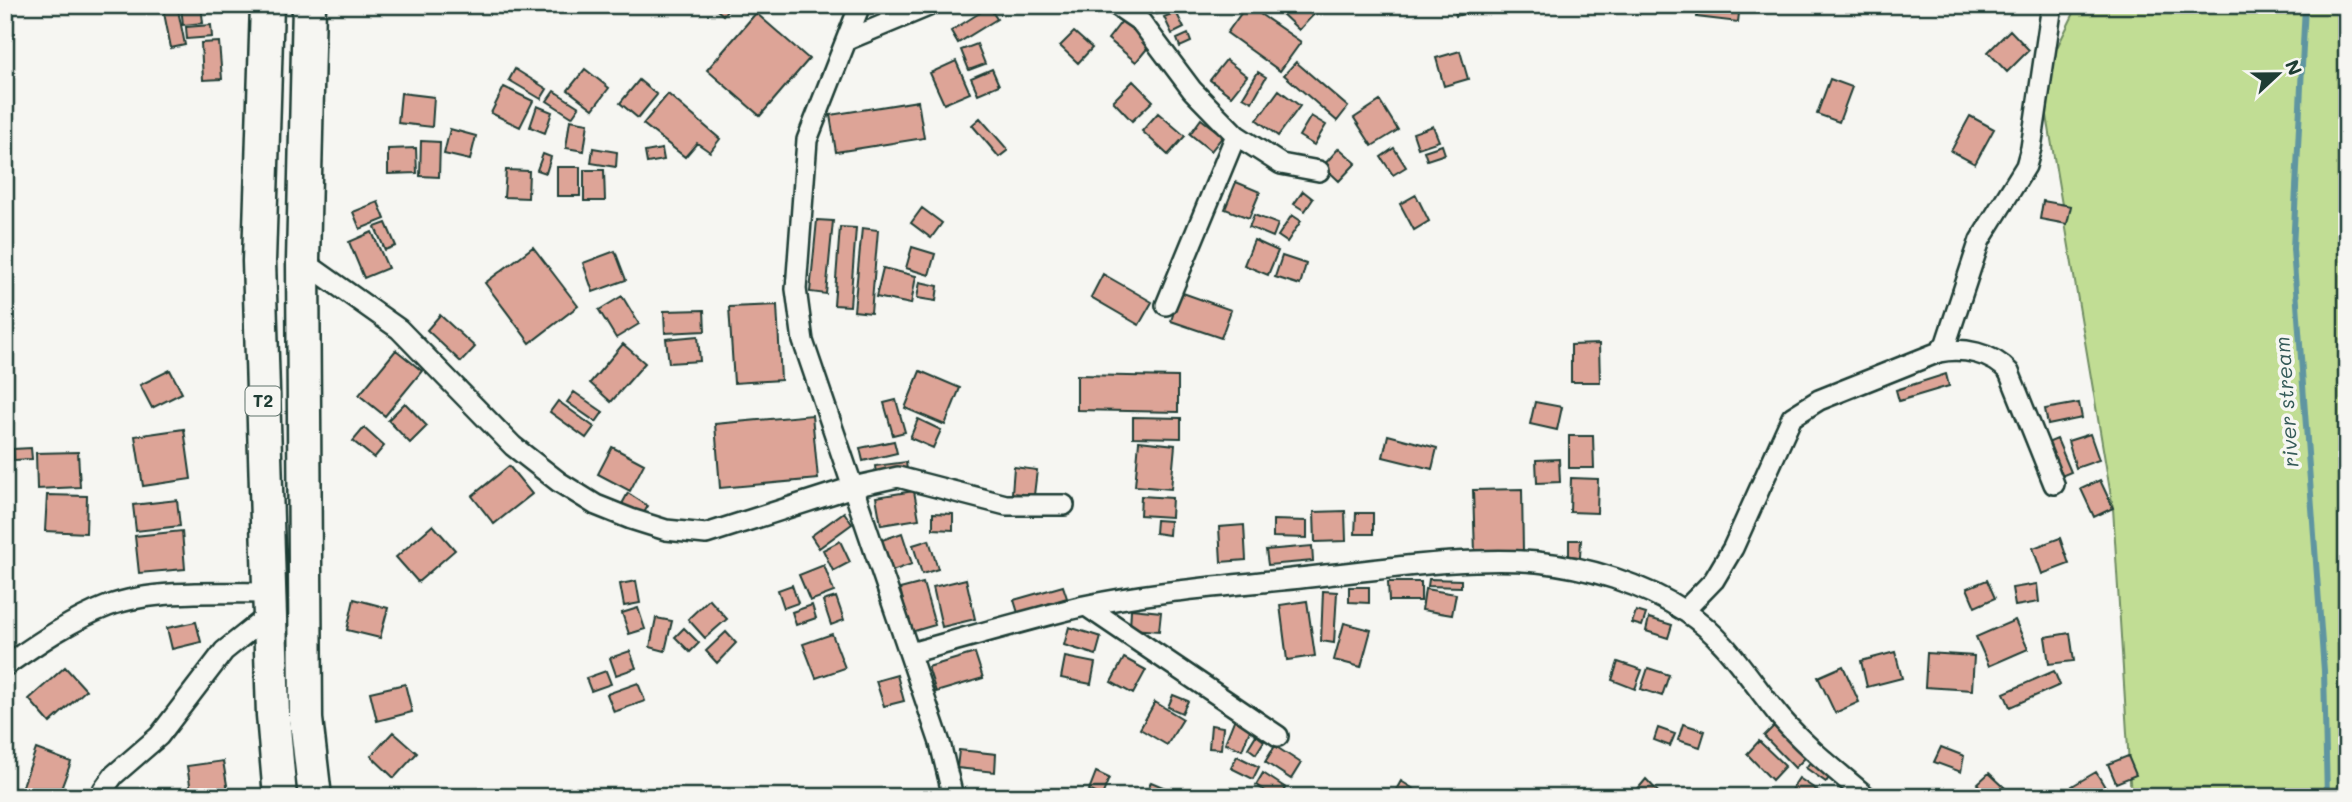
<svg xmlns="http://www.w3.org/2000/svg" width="2352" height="802" font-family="Mali,sans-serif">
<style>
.green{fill:#c1dd94;stroke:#708d64;stroke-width:2}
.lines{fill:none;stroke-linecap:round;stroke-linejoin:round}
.stream{stroke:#5e95a1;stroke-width:6}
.building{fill:#dda497;stroke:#1f3d34;stroke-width:2}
.minor-casing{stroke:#1f3d34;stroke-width:24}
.trunk-casing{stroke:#1f3d34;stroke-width:37}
.minor{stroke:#f6f6f2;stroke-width:19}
.trunk{stroke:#f6f6f2;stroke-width:32}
.labels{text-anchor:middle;stroke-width:7;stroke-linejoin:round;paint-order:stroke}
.shield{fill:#f6f6f2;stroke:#60746d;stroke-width:2}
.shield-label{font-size:18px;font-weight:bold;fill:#1f3d34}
.water-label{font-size:21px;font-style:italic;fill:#345a58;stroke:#f6f6f2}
</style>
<rect width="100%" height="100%" fill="#f6f6f2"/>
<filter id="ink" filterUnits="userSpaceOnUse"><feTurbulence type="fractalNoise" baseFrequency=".0143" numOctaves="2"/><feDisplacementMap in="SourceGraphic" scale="14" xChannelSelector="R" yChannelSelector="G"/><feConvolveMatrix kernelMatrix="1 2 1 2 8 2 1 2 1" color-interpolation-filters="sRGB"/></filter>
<g filter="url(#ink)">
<path class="green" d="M2078,5H2347V797H2131L2113,508L2041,80Z"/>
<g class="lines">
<path class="stream" d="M2305,5L2293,249L2324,671L2327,797"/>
</g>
<path class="building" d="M177,5L185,45L171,48L163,8Z
M181,5H201L203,23L183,25Z
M711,5H731L723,15Z
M1155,5H1171L1172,9L1157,14Z
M1247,5L1301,42L1280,71L1227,33Z
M1285,5H1313L1318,10L1299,30L1279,11Z
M1453,5H1482L1483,9L1456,16Z
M1698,5H1740L1738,22L1697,17Z
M989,7L997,19L958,43L951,31Z
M1176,12L1184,28L1172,34L1164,17Z
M756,13L809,59L760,116L707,70Z
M1122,21L1151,44L1136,62L1108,39Z
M211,25L212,37L187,39L186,27Z
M2010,30L2029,50L2007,72L1988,52Z
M1074,32L1092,48L1078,63L1060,46Z
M1188,34L1191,42L1180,47L1177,39Z
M219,42L222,79L203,80L201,43Z
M977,44L985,64L969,70L961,50Z
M1460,51L1468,79L1444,86L1436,58Z
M1226,60L1247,76L1231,96L1210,80Z
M956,61L970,93L944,104L930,73Z
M1296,62L1348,107L1337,121L1284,75Z
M515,69L547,89L541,99L509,80Z
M585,69L609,88L593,109L568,90Z
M992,69L999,85L978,94L971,78Z
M1258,72L1266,77L1252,102L1243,97Z
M1830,79L1852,87L1839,122L1817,114Z
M639,80L657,95L638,118L620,103Z
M1133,81L1153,101L1132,121L1113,101Z
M504,87L533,101L520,127L491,113Z
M1279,90L1300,106L1278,136L1257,120Z
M554,91L579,107L572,117L547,101Z
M401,93L434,97L432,127L398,123Z
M668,94L720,139L710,152L697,143L685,157L643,124Z
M918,101L924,138L836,152L830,115Z
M1380,101L1398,130L1372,146L1354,118Z
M537,106L552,112L545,133L530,127Z
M1158,113L1185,136L1168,155L1142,131Z
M1311,116L1326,125L1314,145L1299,136Z
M1970,116L1994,129L1975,164L1951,151Z
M980,118L1008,150L999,157L972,125Z
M1201,119L1223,136L1211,151L1190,134Z
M570,120L588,123L584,151L566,148Z
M1433,126L1439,141L1418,148L1413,133Z
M450,129L476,136L470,160L444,154Z
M421,141L440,142L439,177L420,176Z
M1442,145L1445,154L1427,160L1424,151Z
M416,148L417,173L388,174V149Z
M593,148L617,152L616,167L591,163Z
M1339,148L1356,163L1339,181L1323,166Z
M1394,148L1406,167L1393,175L1381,157Z
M662,149L664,160L647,163L645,152Z
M543,154L551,157L546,173L537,170Z
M557,167H580V196H557Z
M506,170L529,171L528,198L504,197Z
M584,170H604L605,201H584Z
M1236,182L1260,192L1249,218L1225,209Z
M1303,191L1313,199L1305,211L1294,204Z
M1416,195L1429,221L1414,230L1400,204Z
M2043,201L2071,206L2067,224L2040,219Z
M378,202L385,219L360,229L353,212Z
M922,208L942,223L931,238L911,223Z
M1254,215L1278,224L1273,237L1249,227Z
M1292,215L1301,221L1287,242L1278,236Z
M817,220L833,221L826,294L810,292Z
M386,223L396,246L385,250L375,227Z
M840,227L856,228L850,306L834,305Z
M862,228L878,230L871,313L854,311Z
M372,232L388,268L364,278L349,242Z
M1254,240L1278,251L1268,275L1244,265Z
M533,247L578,306L530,343L485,283Z
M912,247L935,254L929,275L906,268Z
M615,251L626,280L593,292L583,263Z
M1282,256L1306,264L1300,285L1275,277Z
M883,268L916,276L911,304L876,297Z
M1103,274L1152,302L1139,325L1091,297Z
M920,282L938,286L936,301L917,298Z
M1180,292L1231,310L1221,338L1171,321Z
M622,296L639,324L616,338L599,310Z
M777,305L781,380L734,383L729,307Z
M704,310L705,331L665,333L664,311Z
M440,315L475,347L461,362L427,330Z
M698,336L700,361L669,363L666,339Z
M623,344L645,363L611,402L590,383Z
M1599,344L1600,382H1571V345Z
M396,350L422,371L385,416L359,395Z
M170,370L182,393L152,408L140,385Z
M920,371L960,388L945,425L905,408Z
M1946,374L1949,386L1899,401L1896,390Z
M1077,375L1178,377V412L1077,410Z
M574,392L603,412L596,422L567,402Z
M896,400L905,432L893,435L884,403Z
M558,401L594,427L586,438L550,412Z
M1535,402L1562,407L1557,430L1530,424Z
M405,403L427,426L410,443L388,420Z
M2079,403L2082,418L2048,425L2045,409Z
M812,415L818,479L720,488L715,424Z
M1133,417L1181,418V438L1133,437Z
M918,419L941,430L933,448L910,438Z
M364,428L384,446L374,458L353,441Z
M184,429L191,479L143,486L135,436Z
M2090,434L2099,460L2076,468L2068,441Z
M1388,435L1437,448L1432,469L1383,457Z
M1569,436H1593L1594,468H1569Z
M2057,439L2071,472L2059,477L2045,444Z
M894,441L897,453L863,461L860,448Z
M1139,441L1175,445L1171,489L1135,486Z
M612,447L644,464L630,491L598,474Z
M31,448L32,459L14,460L13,449Z
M78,452L80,487L37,489L36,453Z
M1559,459L1560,482L1537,483L1536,460Z
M906,462L907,470L876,474L875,466Z
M509,466L532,494L494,524L472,496Z
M1014,467L1037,470L1034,495L1012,493Z
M1571,478L1598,479L1597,513L1570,512Z
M2100,480L2113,508L2094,517L2081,489Z
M1522,489L1523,551L1475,553L1473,490Z
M914,491L919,519L881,525L876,497Z
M628,493L648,506L642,516L622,504Z
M47,495L87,496L86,533L45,531Z
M1141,496L1172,498L1171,517L1140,515Z
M177,500L180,526L136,531L133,505Z
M1345,511L1346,541L1315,542L1314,512Z
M844,512L852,524L819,548L811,536Z
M933,513L953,514V530L933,529Z
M1356,513H1373V534H1355Z
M1156,520L1170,521L1169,535L1155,533Z
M1273,520L1307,521V538L1273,537Z
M433,525L455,550L418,582L396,557Z
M1244,525L1246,560L1221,562L1219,527Z
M182,531L185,569L139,573L135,536Z
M902,533L912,564L892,571L882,540Z
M2060,538L2069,564L2042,574L2033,548Z
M929,540L938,569L922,574L913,545Z
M1569,540H1581L1580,557L1569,556Z
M840,541L850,562L833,571L823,550Z
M1312,546L1313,561L1268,565L1266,550Z
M824,565L834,592L810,601L799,575Z
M966,579L975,619L942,627L933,587Z
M1429,579L1461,580V587L1428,586Z
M1987,580L1995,598L1975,607L1967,588Z
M636,581L640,603L624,606L620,584Z
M1388,582H1421V601H1389Z
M923,583L935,625L911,632L900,589Z
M2037,584L2039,602L2015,606L2012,588Z
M792,585L798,603L784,608L778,590Z
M1063,586L1067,598L1018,613L1014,600Z
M1349,587H1369V603L1349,602Z
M1425,589L1456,594L1452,615L1422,610Z
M1323,591L1337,592L1334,643L1321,641Z
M836,597L844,620L831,625L823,601Z
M354,599L388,608L380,638L347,630Z
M709,599L727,619L705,638L688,619Z
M1307,601L1315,656L1287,660L1280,605Z
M812,605L816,618L796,625L792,612Z
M638,608L645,629L629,634L622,613Z
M1131,609L1161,612L1159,631L1130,629Z
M1636,611L1646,614L1642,626L1632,623Z
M656,618L672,621L665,651L650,647Z
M1649,618L1672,625L1668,638L1646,631Z
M2015,620L2028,649L1989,666L1976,637Z
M196,622L201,642L172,649L167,628Z
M1344,623L1371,630L1361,667L1334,660Z
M1069,627L1101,637L1096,655L1064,645Z
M684,628L699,643L690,652L675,637Z
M726,632L736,643L717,663L706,651Z
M2070,633L2074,661L2049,664L2045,637Z
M832,634L845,668L816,678L803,644Z
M630,651L636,668L616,675L610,658Z
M1895,652L1902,678L1867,687L1861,661Z
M975,653L983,678L936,692L928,667Z
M1927,653L1974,656L1972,690L1925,687Z
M1065,657L1095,663L1091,684L1061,678Z
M1124,658L1146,670L1133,694L1111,682Z
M1618,662L1642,670L1635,689L1612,680Z
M1843,666L1859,702L1835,713L1818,677Z
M65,667L86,690L50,723L29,699Z
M1648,668L1669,675L1662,696L1641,689Z
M606,671L611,684L591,691L586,678Z
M2054,671L2060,685L2010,707L2004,693Z
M897,675L904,701L884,706L876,681Z
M638,683L645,701L614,712L607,694Z
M405,684L412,712L377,721L370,692Z
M1173,695L1188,701L1182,713L1168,707Z
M1155,702L1183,719L1167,745L1140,729Z
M1235,718L1252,725L1242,750L1225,743Z
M1683,724L1705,731L1700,747L1678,740Z
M1211,725L1223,727L1221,749L1209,748Z
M1774,726L1805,758L1795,768L1764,736Z
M1658,728L1675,734L1670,746L1654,740Z
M393,732L417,753L394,778L371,756Z
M1256,735L1264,741L1256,754L1248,748Z
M1759,741L1785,766L1772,780L1747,754Z
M1275,746L1301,763L1291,779L1265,762Z
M1941,747L1964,756L1961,772L1934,762Z
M36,749L71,762L58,797H19Z
M959,750L996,754L995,772L957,768Z
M1815,755L1835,769L1826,782L1806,768Z
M1237,756L1259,767L1253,779L1231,768Z
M2128,756L2136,775L2116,783L2108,764Z
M223,761L229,797H192L187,766Z
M1096,772L1109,778L1102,796L1089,790Z
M2096,772L2108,792L2101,797H2078L2072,786Z
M1263,773L1286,788L1281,797H1275L1256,785Z
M1989,773L2005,788L1999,797H1991L1977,784Z
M1799,778L1821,793L1818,797H1794L1789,793Z
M1646,779L1662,796L1631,797Z
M1401,781L1425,796V797H1392Z
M1151,782L1175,792L1173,797H1145Z"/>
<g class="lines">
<g class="minor-casing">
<path id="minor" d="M860,5L807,140L796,289L803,341L940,743L953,797
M1116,5L1141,22L1192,90L1236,135L1281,164L1319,171
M847,40L931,5
M303,261L399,329L513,446L559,482L596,505L631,519L666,530L706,534L853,487L898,477L1006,505H1064
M1166,305L1236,135
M1939,352C1963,347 1992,353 2009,372L2054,484
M1086,606L1278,736
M1684,611L1714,580L1733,548L1792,417L1819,400L1939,352L1946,343L1980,240L2026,166L2031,148L2052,5
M911,653C968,637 1026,620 1084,606C1163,589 1246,585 1326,575C1391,568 1473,556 1537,562C1588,567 1643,584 1686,612C1727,639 1750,681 1781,718C1806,747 1838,772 1867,797
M5,666C37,644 71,620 108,606C154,589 220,593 269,593
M103,790L114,775L159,736L224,651L270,614"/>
</g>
<g class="trunk-casing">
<path id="trunk" d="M267,5L259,261L273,715L280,797
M309,5L303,261L306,719L315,797"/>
</g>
<use href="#minor" class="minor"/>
<use href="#trunk" class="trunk"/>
</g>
</g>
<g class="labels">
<rect class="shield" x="245.5" y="386.5" width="35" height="29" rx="5"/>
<g class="shield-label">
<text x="263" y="407">T2</text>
</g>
<g class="water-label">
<text transform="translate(2287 402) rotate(-94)" y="7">river stream</text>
</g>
</g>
<rect width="2352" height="802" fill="none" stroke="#f6f6f2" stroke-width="28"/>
<rect x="14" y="14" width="2324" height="774" fill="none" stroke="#1f3d34" stroke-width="2.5" filter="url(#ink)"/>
<g transform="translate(2278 74) rotate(68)" stroke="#f6f6f2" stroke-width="5" paint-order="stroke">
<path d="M0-5L12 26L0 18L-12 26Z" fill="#1f3d34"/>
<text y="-10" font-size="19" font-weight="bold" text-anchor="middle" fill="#1f3d34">N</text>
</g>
</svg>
